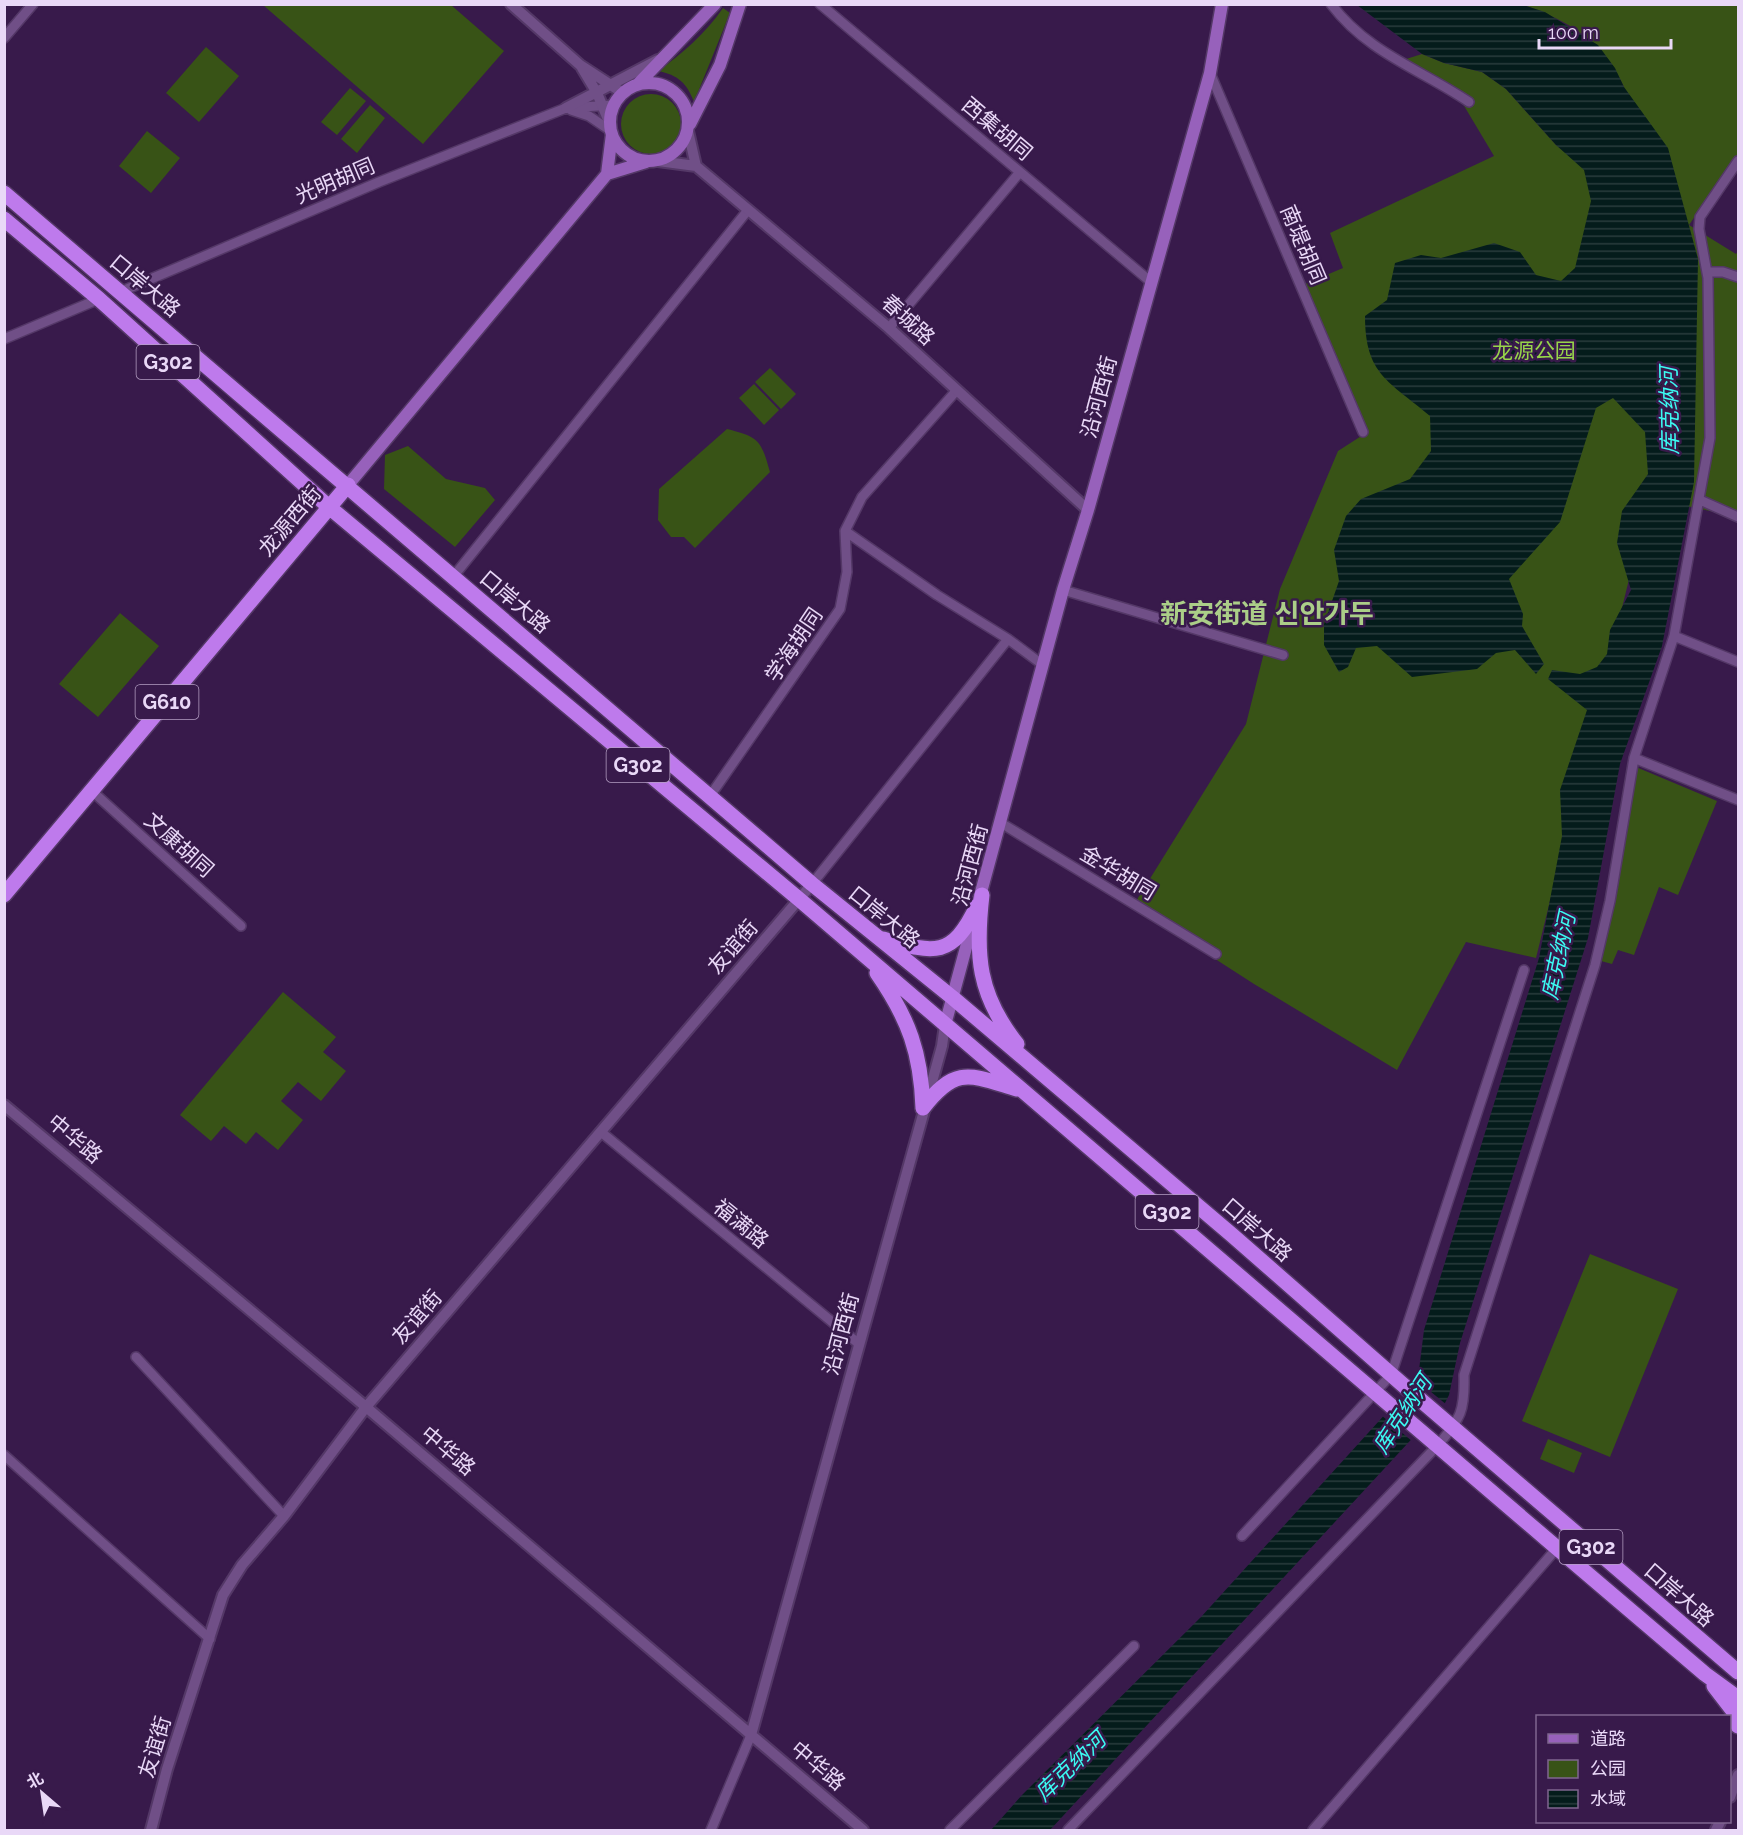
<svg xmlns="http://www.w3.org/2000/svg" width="1743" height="1835" font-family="Raleway,'Noto Sans SC','Noto Sans KR',sans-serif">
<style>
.green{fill:#385316}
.water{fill:url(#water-rules)}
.pier{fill:#381a4b}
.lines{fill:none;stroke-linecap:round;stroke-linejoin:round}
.minor-casing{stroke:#543867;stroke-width:12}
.tertiary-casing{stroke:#543867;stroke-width:14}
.secondary-casing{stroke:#543867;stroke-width:15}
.trunk-casing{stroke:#543867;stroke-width:18}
.minor{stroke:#704f87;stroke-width:9}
.tertiary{stroke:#704f87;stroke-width:10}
.secondary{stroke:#9761bb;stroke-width:12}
.trunk{stroke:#be7aec;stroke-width:15}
.labels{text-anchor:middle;stroke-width:5;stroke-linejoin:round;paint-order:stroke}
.shield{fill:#381a4b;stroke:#b49fc3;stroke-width:1.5}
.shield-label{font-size:20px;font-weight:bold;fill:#e9d8f7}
.street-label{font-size:21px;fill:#e9d8f7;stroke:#381a4b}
.park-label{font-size:21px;fill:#97d54a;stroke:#381a4b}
.water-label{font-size:22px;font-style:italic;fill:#3bfaf2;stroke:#381a4b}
.district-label{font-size:27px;font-weight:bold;fill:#abce88;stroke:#381a4b}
</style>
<defs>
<pattern id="water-rules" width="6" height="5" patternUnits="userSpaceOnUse" patternTransform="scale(1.5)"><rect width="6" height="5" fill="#041c1b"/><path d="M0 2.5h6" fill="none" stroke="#293c3d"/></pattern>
</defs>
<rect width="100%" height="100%" fill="#381a4b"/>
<path class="green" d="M263,5H451L504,51L423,144Z
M1523,5H1738V154L1689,225L1736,254L1738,251V517L1649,498L1536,958L1466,942L1397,1070L1254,984L1133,906L1246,724L1280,589L1338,451L1366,433L1305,284L1343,268L1330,233L1494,156L1451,84L1403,60L1422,54L1444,63L1482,72L1506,89L1556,145L1575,160L1624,87C1603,42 1570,21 1523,5Z
M723,8L730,13L694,102C687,83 678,75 658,71C683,53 705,34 723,8Z
M206,47L239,76L199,122L166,93Z
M350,88L366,101L337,135L321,122Z
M621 124a30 30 0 1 1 60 0a30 30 0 1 1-60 0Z
M370,105L385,118L357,153L341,139Z
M147,131L180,158L151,193L119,166Z
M770,368L796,394L781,409L755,382Z
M754,384L779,410L764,425L739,398Z
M727,429C759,437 761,440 770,472L695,548L684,537H671L658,520L659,489Z
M408,446L446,479L485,488L495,500L455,547L384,489L385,455Z
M120,613L159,646L98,717L59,684Z
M1636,767L1717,801L1678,895L1659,887L1634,955L1618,950L1612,964L1601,961L1619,874Z
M283,992L336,1037L323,1052L346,1071L321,1101L298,1082L281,1101L303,1120L278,1150L256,1132L246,1144L224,1126L211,1141L180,1115Z
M1590,1254L1678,1289L1610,1457L1522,1421Z
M1548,1439L1582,1453L1574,1473L1540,1459Z"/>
<path class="water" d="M1357,5H1523L1545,12L1598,45L1615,68L1624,87L1668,148L1698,259L1694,482L1662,646L1620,764L1588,938L1460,1343L1449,1395L1445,1403L1050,1830H991L1022,1795L1201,1617L1418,1378L1424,1330L1539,958L1562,836L1560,790L1587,710L1548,679L1552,670L1580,674L1597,667L1607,654L1610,630L1631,590L1617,543L1622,511L1648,474L1645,432L1613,398L1596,408L1560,522L1509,579L1523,614L1522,626L1544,664L1536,674L1515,650L1496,653L1477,669L1412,677L1377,646L1356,648L1348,667L1339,672L1324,645V624L1339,581L1334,550L1346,516L1361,499L1410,479L1431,451L1430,416C1389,381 1365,375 1365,316L1387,300L1395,263L1421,255L1441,258L1494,243L1520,252L1536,275L1561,281L1575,268L1591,201L1584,170L1556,145L1506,89L1482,72L1444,63L1422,54Z"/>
<path class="pier" d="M1414,1378L1447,1405L1413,1442L1381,1415Z"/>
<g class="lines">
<g class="minor-casing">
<path id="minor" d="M820,4L1151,282
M1331,4C1368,53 1420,69 1469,102
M4,38L33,4
M1210,73L1363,432
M571,110L589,116L611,131
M1707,272H1723L1738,277
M120,292L379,182L566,108L614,105
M889,328L1020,172
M4,339L99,299
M1700,500L1738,517
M845,531L937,595L1008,639L1043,665
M453,577L748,210
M1063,590L1283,655
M1674,636L1738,662
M1634,758L1738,800
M92,791L241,926
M710,796L840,609L847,572L845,531L862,497L957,390
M1001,823L1216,954
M812,884L1008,639
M601,1132L859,1344
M136,1357L284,1516
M4,1455L210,1639
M1242,1536L1391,1375L1524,970
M711,1830L751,1735
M950,1830L1134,1646
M1068,1830L1438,1445C1461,1418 1465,1411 1464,1375L1595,965L1610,901L1634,758L1674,636L1710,438L1708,278L1699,229L1700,217L1738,161
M1313,1830L1557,1548"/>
</g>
<g class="tertiary-casing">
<path id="tertiary" d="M511,4L580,65L623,93
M582,68L597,93L610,124
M566,108L658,60
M688,131L696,166
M658,161L696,166L889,328L1088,510
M4,1105L366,1407L863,1830
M751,1735L942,1046L945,1025
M1730,1797L1738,1775
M151,1830L167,1769L223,1595L242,1565L284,1516L366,1407L812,884
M1716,1830L1720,1822"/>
</g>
<g class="secondary-casing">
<path id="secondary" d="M610 122a39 39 0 1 1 78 0a39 39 0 1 1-78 0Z
M638,84L715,4
M690,124L720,65L740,4
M607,174L646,162
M348,485L607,174L612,134
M945,1025L1063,590L1088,510L1210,73L1222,4"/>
</g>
<g class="trunk-casing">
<path id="trunk" d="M4,193L812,884L953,998L1232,1235L1402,1384L1738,1672
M4,219L99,299L329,507L800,900L1557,1548L1705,1674L1738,1698
M4,895L348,485
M982,895C975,955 978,995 1017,1044
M883,939C934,953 952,959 977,906
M877,973C909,1019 921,1053 923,1108
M923,1108C956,1065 970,1075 1017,1089
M1714,1686L1734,1712L1738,1726"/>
</g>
<use href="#minor" class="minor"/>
<use href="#tertiary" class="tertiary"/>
<use href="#secondary" class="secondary"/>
<use href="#trunk" class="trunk"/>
</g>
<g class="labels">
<g class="shield">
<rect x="136.5" y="345" width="63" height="34" rx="4.5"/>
<rect x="135.5" y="685" width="63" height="34" rx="4.5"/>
<rect x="606.5" y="748" width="63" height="34" rx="4.5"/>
<rect x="1135.5" y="1195" width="63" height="34" rx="4.5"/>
<rect x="1559.5" y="1530" width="63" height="34" rx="4.5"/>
</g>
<g class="shield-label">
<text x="168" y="369">G302</text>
<text x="167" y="709">G610</text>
<text x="638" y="772">G302</text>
<text x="1167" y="1219">G302</text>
<text x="1591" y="1554">G302</text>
</g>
<g class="street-label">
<text transform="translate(997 129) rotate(40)" y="7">西集胡同</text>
<text transform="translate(335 181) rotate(-23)" y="7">光明胡同</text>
<text transform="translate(1303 245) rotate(67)" y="7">南堤胡同</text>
<text transform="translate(145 286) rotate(40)" y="7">口岸大路</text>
<text transform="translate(908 320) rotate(42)" y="7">春城路</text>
<text transform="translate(1099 397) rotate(-75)" y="7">沿河西街</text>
<text transform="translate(290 521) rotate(-50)" y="7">龙源西街</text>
<text transform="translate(515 602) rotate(40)" y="7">口岸大路</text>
<text transform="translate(794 645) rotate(-56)" y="7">学海胡同</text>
<text transform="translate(179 845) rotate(42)" y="7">文康胡同</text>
<text transform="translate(970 865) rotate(-75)" y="7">沿河西街</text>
<text transform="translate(1118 873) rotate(31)" y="7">金华胡同</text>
<text transform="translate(884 917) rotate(39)" y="7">口岸大路</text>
<text transform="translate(733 947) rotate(-49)" y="7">友谊街</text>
<text transform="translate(75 1139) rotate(40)" y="7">中华路</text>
<text transform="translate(741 1224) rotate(39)" y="7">福满路</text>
<text transform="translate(1257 1230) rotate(41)" y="7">口岸大路</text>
<text transform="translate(417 1317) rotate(-49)" y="7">友谊街</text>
<text transform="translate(841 1334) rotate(-75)" y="7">沿河西街</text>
<text transform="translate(448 1451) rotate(40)" y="7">中华路</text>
<text transform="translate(1679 1595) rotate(41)" y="7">口岸大路</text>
<text transform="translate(155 1747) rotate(-73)" y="7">友谊街</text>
<text transform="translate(818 1766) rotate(40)" y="7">中华路</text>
</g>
<g class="park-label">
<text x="1534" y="358">龙源公园</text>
</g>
<g class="water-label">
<text transform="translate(1669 411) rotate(-91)" y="8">库克纳河</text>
<text transform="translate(1558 956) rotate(-78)" y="8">库克纳河</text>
<text transform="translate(1402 1414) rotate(-57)" y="8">库克纳河</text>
<text transform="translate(1070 1766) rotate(-44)" y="8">库克纳河</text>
</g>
<g class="district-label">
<text x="1267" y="623">新安街道 신안가두</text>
</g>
</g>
<rect width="1743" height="1835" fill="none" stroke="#e9d8f7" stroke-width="12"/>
<rect x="1536" y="1715" width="195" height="108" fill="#381a4b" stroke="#7f6690" stroke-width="1.5"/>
<rect x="1548" y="1734" width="30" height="9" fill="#9761bb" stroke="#7f6690" stroke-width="1.5"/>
<text x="1590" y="1745" font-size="18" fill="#e9d8f7">道路</text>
<rect x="1548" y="1760" width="30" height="18" fill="#385316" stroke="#7f6690" stroke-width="1.5"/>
<text x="1590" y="1775" font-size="18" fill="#e9d8f7">公园</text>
<rect x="1548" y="1790" width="30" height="18" fill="url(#water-rules)" stroke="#7f6690" stroke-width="1.5"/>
<text x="1590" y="1805" font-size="18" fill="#e9d8f7">水域</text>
<g transform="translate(42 1793) rotate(331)" stroke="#381a4b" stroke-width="4.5" paint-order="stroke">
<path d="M0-4.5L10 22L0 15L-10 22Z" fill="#e9d8f7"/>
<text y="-9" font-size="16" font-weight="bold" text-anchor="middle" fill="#e9d8f7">北</text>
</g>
<path d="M1539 39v9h132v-9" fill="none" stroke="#e9d8f7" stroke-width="3"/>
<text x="1548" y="39" font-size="18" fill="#e9d8f7" stroke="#381a4b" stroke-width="4.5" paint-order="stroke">100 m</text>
</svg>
